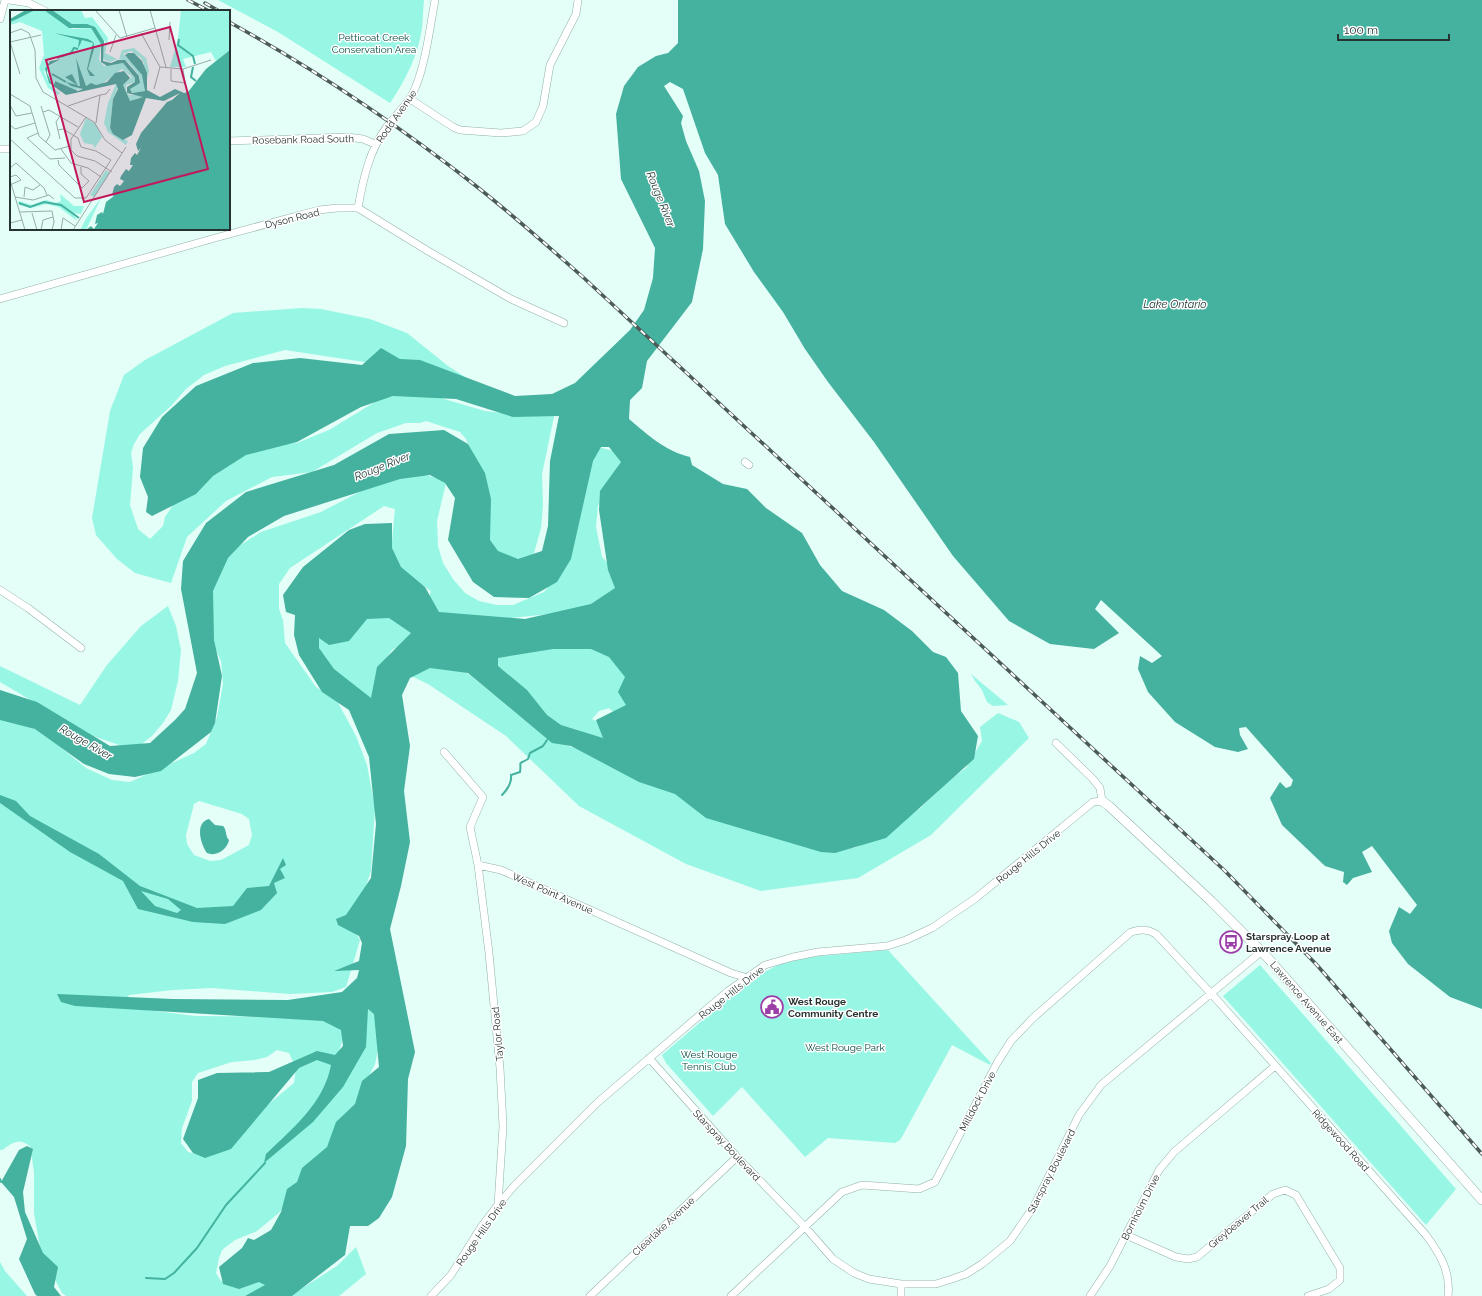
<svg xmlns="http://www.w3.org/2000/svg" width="1482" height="1296" font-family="Raleway,sans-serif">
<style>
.green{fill:#97f7e4;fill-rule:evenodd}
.water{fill:#45b19f;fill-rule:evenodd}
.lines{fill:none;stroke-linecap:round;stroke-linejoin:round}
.stream{stroke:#45b19f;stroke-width:2}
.minor-casing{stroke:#92b0a9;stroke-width:8}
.tertiary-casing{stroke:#92b0a9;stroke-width:10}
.minor{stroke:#fff;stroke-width:7}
.tertiary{stroke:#fff;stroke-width:9}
.rail-casing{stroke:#4c5a58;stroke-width:3.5}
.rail{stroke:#fff;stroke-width:2;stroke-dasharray:6;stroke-linecap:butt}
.labels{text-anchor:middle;stroke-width:3;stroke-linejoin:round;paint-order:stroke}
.park-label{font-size:10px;fill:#084a40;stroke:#fff}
.street-label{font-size:10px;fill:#273331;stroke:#fff}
.poi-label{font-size:10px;font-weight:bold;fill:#273331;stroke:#fff;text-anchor:start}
.water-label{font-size:11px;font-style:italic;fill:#203833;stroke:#fff}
.inset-river{fill:none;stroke:#45b19f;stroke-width:2}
.inset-road{fill:none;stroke:#98ada8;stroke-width:1}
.view{fill:#c2185b;fill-opacity:0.15;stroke:#c2185b;stroke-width:2}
.inset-edge{fill:none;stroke:#273331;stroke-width:2}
</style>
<rect width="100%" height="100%" fill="#e4fef8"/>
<path class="green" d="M218,0H424C423,9 423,19 422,28C418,56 405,81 390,103L278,32Z
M302,308L321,309L370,319L407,333L448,366L487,391L384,365L285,350L225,366L204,375L186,389L171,406L140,434L134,444L131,453L133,468L130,505L138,529L150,539L163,526L165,517L177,499L256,445L297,443L329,430L380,399L417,391L485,411L527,416L555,412L542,474L543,505L541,528L534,553L526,560L514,561L491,551L480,473L466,439L460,432L426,421L420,423H406L377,433L312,472L272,477L226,501L187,537L171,583L135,573L117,559L96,535L92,518L110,411L124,375L145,360L233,313Z
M594,446L622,453L630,459L613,477L598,506L596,527L602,557L624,582L603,604L550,614L491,620L443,614L430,607L427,603L431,591L400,569L391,552L395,509L384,506L290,568L279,584V609L283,620L285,643L316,687L336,699L356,736L367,765L375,808L371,871L366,886L346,917L360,940L346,987L332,992L290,994L212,988L173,990L129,995L126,1001L140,1009L195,1016L333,1017L347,1026L332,1073L363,1007L374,999L379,1045L375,1064L367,1080L360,1109L296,1186L280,1212L257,1231L235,1240L222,1250L219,1258L216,1273L221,1281L228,1283L289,1275L245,1296H66L62,1293L41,1253L34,1213V1172L30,1146C18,1137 13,1143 2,1150H0V717L41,731L86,768L112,780L130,782L194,753L206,744L217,717L223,684L221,661L202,619L226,554L261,532L321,512L371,486L403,475L421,474L441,479L446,483L437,521L438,546L443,563L453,579L465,593L479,601L497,605H513L544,592L555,579ZM199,801L242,814L249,819L252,835L249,845L221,860L210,861L194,855L187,844L186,835L194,804ZM277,1050L289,1053L296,1068L294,1083L260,1111L238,1136L208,1157L188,1152L181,1143L182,1128L192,1101V1082L198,1073L232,1062L255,1060L267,1057Z
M356,585L412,632L411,639L392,650L376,673L374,699L380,718L324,661L311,627Z
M168,606L176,626L181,650L178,681L171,710L163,723L152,736L134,750L90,735L0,682V666L80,705L107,665L141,626Z
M575,641L662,663L618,717L609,708L599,711L592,719L680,763L603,745L580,731L548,721L540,714L530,694L486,657Z
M428,661L449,663L470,675L549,740L585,751L836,851L857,847L884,834L919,809L952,778L966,768L982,741L980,727L998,713L1019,722L1029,738L931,835L858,878L761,891L686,864L579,806L506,736L428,684L409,675Z
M971,674L1008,705L993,706L987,702L982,690L975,681Z
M888,950L991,1063L990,1065L952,1045L903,1135L900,1140L895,1143L828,1138L805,1157L742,1087L713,1116L666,1063L662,1055L751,979L778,965L809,957Z
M1260,965L1456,1189L1426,1225L1223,996Z
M356,1247L366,1274L339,1296H290L337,1266Z
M0,1262L5,1271L27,1296H0Z"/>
<path class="water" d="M678,0H1482V1009L1450,997L1408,964L1392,943L1389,931L1399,907L1410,914L1417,905L1372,846L1362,852L1372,872L1353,878L1347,885L1343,882L1344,872L1325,866L1282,825L1270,798L1280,782L1286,788L1291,786L1293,780L1246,727L1239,728L1240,735L1248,749L1238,752L1215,747L1175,722L1148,692L1138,669L1140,656L1152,663L1162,656L1101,600L1095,609L1119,633L1094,649L1050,644L1009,621L953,556L874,442L828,382L805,349L783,312L754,272L725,224L718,175L705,153L683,89L670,82L664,86L683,116L681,123L686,141L699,171L705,201L703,249L692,302L647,361L642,388L630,400L629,419C648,435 665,451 690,457L692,465L723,484L747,489L766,508L802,533L820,565L842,591L884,610L912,631L933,652L946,657L958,673L961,711L978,736L974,759L886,838L835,853L821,852L706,818L675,794L639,782L571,746L552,743L468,673L430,668L410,678L402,695L410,746L404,791L410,842L401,886L390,929L415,1052L408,1079L406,1146L392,1197L379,1218L368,1226H350L345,1255L292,1296H245L265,1285L259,1282L239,1289L223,1284L219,1267L242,1248L248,1238L254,1240L271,1230L281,1212L287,1189L297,1182L302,1168L327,1147L336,1122L355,1104L362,1081L379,1067L374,1014L368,1009L366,1047L343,1087L313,1122L264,1163L266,1154C293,1128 324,1103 331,1065L317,1060L299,1068L231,1149L205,1158L193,1153L183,1139L198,1098V1080L217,1073L269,1072L317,1051L335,1055L343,1046L341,1030L323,1021L75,1006L61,1002L57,994L173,999L288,1000L342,992L357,978L359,970L334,971L359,961L362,943L359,936L338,925L336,919L346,915L371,878L376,824L369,757L349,710L322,692L299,655L294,635L295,615L286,612L283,595L303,567L349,530L365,524L392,523V548L401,567L425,587L439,612L525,619L591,604L615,588L608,570L599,510L600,491L621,462L609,447H601L593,461L571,559L557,582L529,598L494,597L473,582L448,540L455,498L445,483L430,475L400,479L284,516L248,537L228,558L213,591L214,640L222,676L215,723L211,732L161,771L135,777L109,774L84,764L35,729L0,720V690L37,702L110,746L150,743L175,720L185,709L197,673L181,589L183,561L206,523L246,492L334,465L389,434L444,430L468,444L485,473L491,499L490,540L498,551L518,559L542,551L548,526L550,461L559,416L513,417L456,399L393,396L361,407L297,442L246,455L213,476L196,494L152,516L146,512L148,497L140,477L143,448L162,417L196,386L253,363L300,358L362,365L381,348L400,359L420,360L515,396L552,394L575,383L630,330L644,310L653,278L655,248L621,179L616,114L624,86L638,67L656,56L668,53L678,43ZM389,618L411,633L377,667L371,698L334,669L319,648V638L329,645L349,641L367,619ZM553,649H591L609,657L625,677L618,692L626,705L596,720L603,738L561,725L547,715L527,690L498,666V658Z
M0,795L16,801L30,816L99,854L140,886L197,908L233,906L247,888L269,886L283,858L286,865L280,869L285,878L274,883L277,893L261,910L225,924L193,922L138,909L123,881L70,852L0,803ZM141,891L168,899L181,910L177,913L155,906Z
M209,819L215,825L223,826C227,830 225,836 229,840C227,850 216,857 207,853C201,845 194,823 209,819Z
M27,1146L33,1149L23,1192L25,1212L43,1253L58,1267L54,1287L61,1296H37L35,1294L19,1259L27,1239L14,1197L1,1182L19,1150Z"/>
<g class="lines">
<path class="stream" d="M502,795C508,789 512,783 511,775L520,772C522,759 516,766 528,759L530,753L543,746L547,740
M0,1179L1,1182
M146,1278L165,1279L174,1273L197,1248L226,1205L265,1163"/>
<g class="minor-casing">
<path id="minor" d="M9,0L29,3L45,11
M0,19L5,0
M410,99L453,127L460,130L501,133L523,131L536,122L543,106L550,65L576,14L578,0
M229,141L347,137L363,139L375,144
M0,149H11
M358,208C363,180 369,151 386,128C396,114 410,103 416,86C426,61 430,27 435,0
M0,299L215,238L319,210L337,208H358L428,251L511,299L564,323
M745,462L749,465
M0,590L28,608L81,648
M444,752L483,797L470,827L478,865L501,870L731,973L748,978
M478,865L489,953L500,1068L503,1126L498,1205
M649,1058L737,1157L805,1227L833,1259L854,1273L869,1279L901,1284H936L952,1279L966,1274L982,1264L1010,1241L1034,1206L1079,1115L1101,1085L1262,951
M1126,1235L1176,1257L1188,1259L1197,1257L1273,1194L1285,1190L1296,1195L1340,1268V1280L1329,1289L1308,1296
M901,1284V1296
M431,1296L451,1275L481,1227L498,1205L514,1186L598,1102L728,991L765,965L793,957L818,952L887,946L906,940L932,928L976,898L1093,802L1102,801L1100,788L1093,779L1056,743
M590,1296L737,1157
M731,1296L842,1192L862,1185L919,1189L935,1182L997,1063L1011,1041L1033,1018L1131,932C1141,929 1147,929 1156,934L1217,1000L1426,1235C1440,1254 1451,1272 1448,1296
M1090,1296L1110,1266L1159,1170L1174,1152L1275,1066"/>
</g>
<g class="tertiary-casing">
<path id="tertiary" d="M1102,801L1109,806L1211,901L1267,957L1482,1200"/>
</g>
<use href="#minor" class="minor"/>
<use href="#tertiary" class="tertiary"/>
<g class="rail-casing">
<path id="rail" d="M188,0L209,11
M205,3L219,11
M229,22C316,70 398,125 476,186C514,216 549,247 585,279L1224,870L1316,964L1482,1154"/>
</g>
<use href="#rail" class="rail"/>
</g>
<defs>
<g id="bus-ring" transform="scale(1.15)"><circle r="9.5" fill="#fff" stroke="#9b3ea8" stroke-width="1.5"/><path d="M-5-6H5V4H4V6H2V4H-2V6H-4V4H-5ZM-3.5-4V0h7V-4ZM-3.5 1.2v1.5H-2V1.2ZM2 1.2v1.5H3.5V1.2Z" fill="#9b3ea8"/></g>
<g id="civic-ring" transform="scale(1.15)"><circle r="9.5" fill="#fff" stroke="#9b3ea8" stroke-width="1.5"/><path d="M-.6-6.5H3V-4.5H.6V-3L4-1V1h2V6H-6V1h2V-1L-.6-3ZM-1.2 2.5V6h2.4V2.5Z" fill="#9b3ea8"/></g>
</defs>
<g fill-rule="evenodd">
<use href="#bus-ring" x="1231" y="942"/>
<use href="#civic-ring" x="772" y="1007"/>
</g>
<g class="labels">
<g class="park-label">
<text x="374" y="41">Petticoat Creek<tspan x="374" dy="12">Conservation Area</tspan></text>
<text x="845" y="1051">West Rouge Park</text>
<text x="709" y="1058">West Rouge<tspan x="709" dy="12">Tennis Club</tspan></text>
</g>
<g class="street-label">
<text transform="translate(396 116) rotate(-55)" y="4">Rodd Avenue</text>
<text transform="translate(303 139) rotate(-1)" y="4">Rosebank Road South</text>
<text transform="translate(292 218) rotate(-14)" y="4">Dyson Road</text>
<text transform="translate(1028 856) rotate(-39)" y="4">Rouge Hills Drive</text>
<text transform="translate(553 893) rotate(24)" y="4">West Point Avenue</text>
<text transform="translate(731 992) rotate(-38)" y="4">Rouge Hills Drive</text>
<text transform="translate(1307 1002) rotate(49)" y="4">Lawrence Avenue East</text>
<text transform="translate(497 1034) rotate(-95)" y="4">Taylor Road</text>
<text transform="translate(977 1101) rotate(-62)" y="4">Milldock Drive</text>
<text transform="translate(1341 1140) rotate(48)" y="4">Ridgewood Road</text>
<text transform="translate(727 1145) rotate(47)" y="4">Starspray Boulevard</text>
<text transform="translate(1051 1171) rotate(-63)" y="4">Starspray Boulevard</text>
<text transform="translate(1140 1207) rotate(-63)" y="4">Bornholm Drive</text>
<text transform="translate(1238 1222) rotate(-40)" y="4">Greybeaver Trail</text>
<text transform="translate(663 1226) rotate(-43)" y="4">Clearlake Avenue</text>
<text transform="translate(481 1232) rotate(-55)" y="4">Rouge Hills Drive</text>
</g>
<g class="poi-label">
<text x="1246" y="940">Starspray Loop at<tspan x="1246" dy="12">Lawrence Avenue</tspan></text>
<text x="788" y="1005">West Rouge<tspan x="788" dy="12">Community Centre</tspan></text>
</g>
<g class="water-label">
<text transform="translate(661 199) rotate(68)" y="4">Rouge River</text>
<text x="1175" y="308">Lake Ontario</text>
<text transform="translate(382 466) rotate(-22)" y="4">Rouge River</text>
<text transform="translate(86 742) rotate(30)" y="4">Rouge River</text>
</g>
</g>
<g transform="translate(10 10)">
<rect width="220" height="220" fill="#e4fef8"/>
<path d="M25,0L37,1L62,19L81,18L91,34L89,50L94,56L113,53L126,70L125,72L116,75V82L119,85H133L132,89L127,88L121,92L118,90L113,75L122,67L112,59L92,74L75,76L68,55L71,75L66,77L74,79L63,80L44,71L46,78L38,65V57L51,49L49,45L39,50L34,62L40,75L50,83L48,85L38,78L29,58L34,45L32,21L10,12L0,15V12ZM42,0H71L75,8L82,7L98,28L95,43L107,49L100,52L92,49L95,32L84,17L62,14ZM171,0H220V40L206,51L201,42L173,49L176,57H160L168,29ZM124,38L136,48L139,61L135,74L134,53L131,48L121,41L113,44L124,53L133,67L135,81L124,83L120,82V78L130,73V67L118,52L109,49L112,40ZM106,74L108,77L103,89L100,119L106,126L118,131L116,135L98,122L94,113L98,93ZM76,108L86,114L92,127L84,139V135L74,133L70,124ZM96,160L100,163L84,187L80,185ZM50,184L64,196H74L71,204L63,203L67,211L49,197L36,194L21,198L9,195L8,191L22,195L36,190L46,193L51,191ZM91,188L76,220H70L77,207Z" fill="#97f7e4"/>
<path d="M25,0L5,10L0,12V9L14,1ZM34,0H42L62,14H77L85,17L94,31L93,51L101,53L108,50H115L129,66L130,73L120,79L122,83L135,81L132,65L115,45L118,43H124L132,51L137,63V80L150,87L165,79L174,83L178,82L196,59L220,40V220H76L81,216L84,219L88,213L85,214L87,205L92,202L93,204L96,192L104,186L102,185L104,177L107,174L110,176L114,171L110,169L111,166L116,159L119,161L123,155H120L121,148L125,143L127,145L131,138L128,141L126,134L131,123L157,92L162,90L170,83L154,91L136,88L122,125L113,130L103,124L100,118L103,89L108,79L106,74L56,85L39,73L35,59L40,51L51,49L38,56L37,63L41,72L44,75L45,71L68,81L73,79L61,76L56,72L67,75L55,67L62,64L68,76H70L66,48L76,76L81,73L86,75L97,72L105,63L114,61L120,68L113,75L120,91L133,87L117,83V77L125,72V68L113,53L97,56L91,52V34L81,18H59ZM44,23L78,29L83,32L84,34V39L78,59L85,66H80L77,59L83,33L72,30L68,39L69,30Z" fill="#45b19f"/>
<path class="inset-river" d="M169,29L168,35L183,46L185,54M47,48L61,43L64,38L68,39M183,57L181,67L186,71M42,64L56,72M9,193L20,197L34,192L51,195L69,208"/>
<path class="inset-road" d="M85,0L110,28L145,18M109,0L117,27M140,0L156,57M0,23L11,19L19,23L25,40L26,68L33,82L84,112L95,130L112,143M131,23L150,57L144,79M159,30L160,12M0,32L10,64M0,32L31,25M100,42L106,25M150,57L173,59L201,50M161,59V71L175,73L173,59M0,84L20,96L29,126L45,140L60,136M0,95L6,106L22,103M31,96L40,125L36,132M58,96L90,85M33,102L39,100L68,117M76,107L61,129V140L67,146L85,151L102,162M86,113L90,85L96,84L100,79M0,115L5,119L25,113M28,123L17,128L40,149L55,148M0,129L65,188H76L101,150L86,141L71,137L68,128L53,119L48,120M50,129L46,112L50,106M51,139L61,153L78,158L91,167M48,150L49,155L72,178L79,171L71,164V157M0,158L6,153L34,178L37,185M0,167L6,165L11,170L0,175M0,170L15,220M5,187L23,190L39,185L44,189M14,187L15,177L23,180L30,175M10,202L42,201L44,212L42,220M22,203L27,220M0,213L12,210M31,220L33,210L43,207M51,220L53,208L65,216M63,220L116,137"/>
<path class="view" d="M160,17L198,159L74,192L36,50Z"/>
<rect width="220" height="220" class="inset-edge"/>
</g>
<path d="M1338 34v6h111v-6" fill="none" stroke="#273331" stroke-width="2"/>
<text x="1344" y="34" font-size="12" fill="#273331" stroke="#ffffff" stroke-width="3" paint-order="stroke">100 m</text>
</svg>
